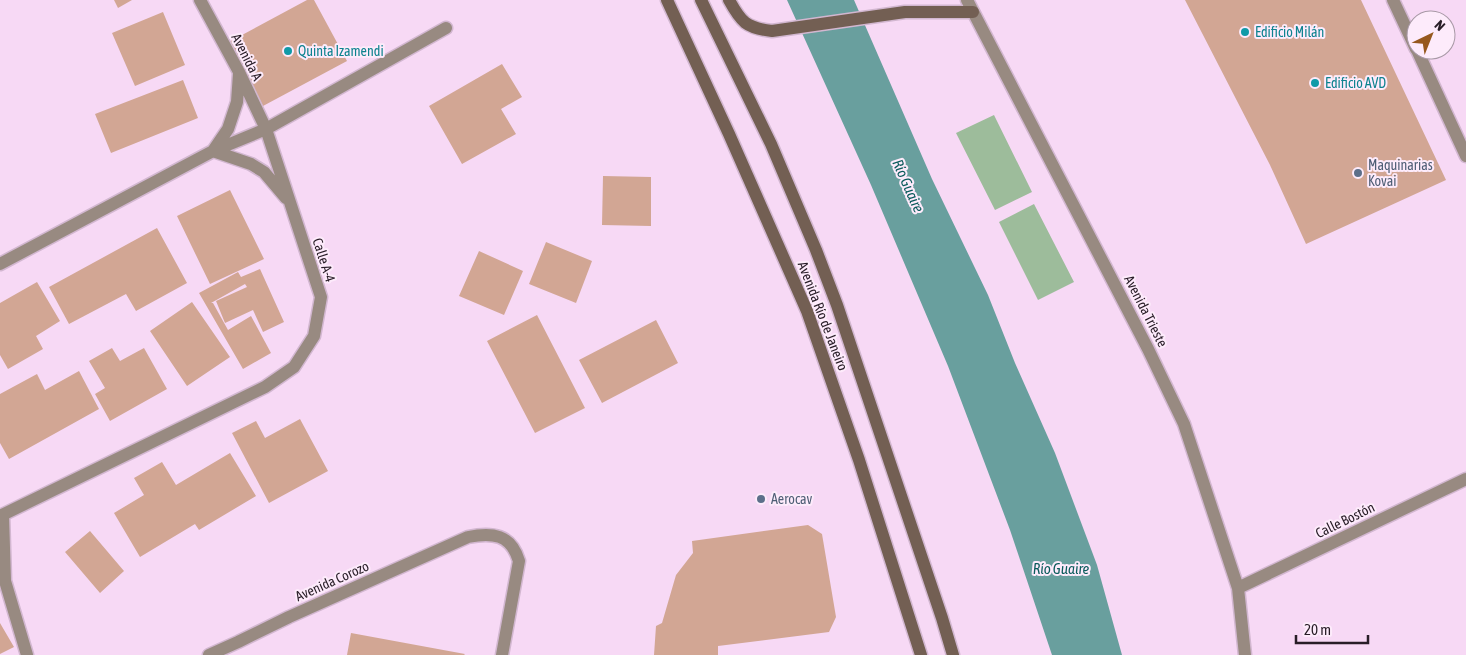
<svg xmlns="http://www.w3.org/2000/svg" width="1466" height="655" font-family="'Asap Condensed',sans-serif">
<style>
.green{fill:#9dbc9b}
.water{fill:#699f9e}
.building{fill:#d2a694}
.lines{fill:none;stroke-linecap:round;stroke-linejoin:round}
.street-casing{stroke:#d2b7d0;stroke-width:15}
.secondary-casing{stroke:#d2b7d0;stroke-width:15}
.street{stroke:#988a81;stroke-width:12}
.secondary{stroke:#735f53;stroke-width:12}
.culture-dot{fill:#0f9aa8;stroke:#fdebfb;stroke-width:2}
.service-dot{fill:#5c6f8a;stroke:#fdebfb;stroke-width:2}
.labels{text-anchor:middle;stroke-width:4;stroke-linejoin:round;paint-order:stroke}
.culture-label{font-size:14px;fill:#0d838f;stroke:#fdebfb;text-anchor:start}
.street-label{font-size:14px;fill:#281d27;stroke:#fdebfb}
.service-label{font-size:14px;fill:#4e5e75;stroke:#fdebfb;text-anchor:start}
.water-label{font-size:15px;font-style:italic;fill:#0a5b5b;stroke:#fdebfb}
</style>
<rect width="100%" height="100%" fill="#f7d9f5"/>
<path class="green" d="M994,115L1032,192L995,210L956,133Z
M1034,204L1074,282L1038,300L999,222Z"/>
<path class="water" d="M787,0H854L932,179L988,295L1015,363L1055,453L1097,565L1122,655H1052L1010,530L948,366L871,185Z"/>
<path class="building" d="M114,0H132L118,8Z
M307,0H314L347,61L263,106L229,42Z
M1185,0H1361L1446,180L1306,244L1270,165Z
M163,12L185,65L135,86L112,33Z
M502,64L522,97L501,109L516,134L462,164L429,106Z
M183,80L198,118L111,153L95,114Z
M603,176L651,177V226L602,225Z
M230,190L264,259L210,284L177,216Z
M157,228L187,283L136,311L126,294L69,324L49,287Z
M546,242L592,261L576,303L529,284Z
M479,251L523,271L504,315L459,296Z
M260,269L284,322L263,332L253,310L225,323L216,301L247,287L245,284L211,303H213L228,330L251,316L271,353L243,369L199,293L238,272L241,277Z
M37,282L60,321L36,336L43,349L8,369L0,355V303Z
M192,302L230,357L187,386L150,331Z
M537,315L585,408L535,433L487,341Z
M656,320L678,363L602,403L579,360Z
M112,348L120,361L144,348L167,389L110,421L95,394L105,388L89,361Z
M79,371L99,409L9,459L0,443V394L37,374L45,390Z
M300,419L328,471L269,503L232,433L256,421L265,438Z
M230,453L256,496L199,530L195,524L140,557L114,513L144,495L134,478L162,462L176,485Z
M808,525L822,534L836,617L829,632L718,646V655H654L656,626L662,623L676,575L693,553L692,541Z
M90,531L124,571L100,593L65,552Z
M0,623L14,647L0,654Z
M351,633L465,654L464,655H347Z"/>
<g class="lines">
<g class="street-casing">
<path id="street" d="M967,0L1148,349L1184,424L1238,588L1245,655
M1393,0L1416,49
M1417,50L1466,156
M239,74L237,102L228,129L213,151L251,164L264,172L286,198
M0,264L213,151L266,129L446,28
M3,515L5,581L27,655
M0,516L265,387L294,367L314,336L321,297L266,129L239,72L200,0
M1238,588L1466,479
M209,655L238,642L289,617L468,537C492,532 511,534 519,561L502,655"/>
</g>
<g class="secondary-casing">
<path id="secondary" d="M667,0L729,134L807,311L859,460L921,655
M701,0L771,144L816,250L837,305L942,618L953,655
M729,0C741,22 746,28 772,31L905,12H973"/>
</g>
<use href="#street" class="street"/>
<use href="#secondary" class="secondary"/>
</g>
<g class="culture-dot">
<circle cx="1245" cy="32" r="5"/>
<circle cx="288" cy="51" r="5"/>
<circle cx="1315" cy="83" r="5"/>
</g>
<g class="service-dot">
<circle cx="1358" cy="173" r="5"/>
<circle cx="761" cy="499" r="5"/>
</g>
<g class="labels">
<g class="culture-label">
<text x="1255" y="37">Edificio Milán</text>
<text x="298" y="56">Quinta Izamendi</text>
<text x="1325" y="88">Edificio AVD</text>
</g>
<g class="street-label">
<text transform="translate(247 57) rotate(63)" y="5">Avenida A</text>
<text transform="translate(324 260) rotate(72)" y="5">Calle A-4</text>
<text transform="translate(1146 311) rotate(63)" y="5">Avenida Trieste</text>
<text transform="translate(823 316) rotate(69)" y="5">Avenida Río de Janeiro</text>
<text transform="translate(1345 520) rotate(-26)" y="5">Calle Bostón</text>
<text transform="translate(332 581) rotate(-24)" y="5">Avenida Corozo</text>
</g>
<g class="service-label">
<text x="1368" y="170">Maquinarias<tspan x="1368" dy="16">Kovai</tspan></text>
<text x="771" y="504">Aerocav</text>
</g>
<g class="water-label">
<text transform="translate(908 186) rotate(66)" y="5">Río Guaire</text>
<text x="1061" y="574">Río Guaire</text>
</g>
</g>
<g transform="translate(1431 35) rotate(43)"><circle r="24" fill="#fdebfb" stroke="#a899a6"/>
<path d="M0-4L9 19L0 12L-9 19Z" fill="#96581e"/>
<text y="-8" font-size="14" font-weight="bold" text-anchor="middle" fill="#281d27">N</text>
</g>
<path d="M1296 635v8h72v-8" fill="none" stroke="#281d27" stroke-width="2.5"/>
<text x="1304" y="635" font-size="15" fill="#281d27" stroke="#fdebfb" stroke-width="4" paint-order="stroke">20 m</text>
</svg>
